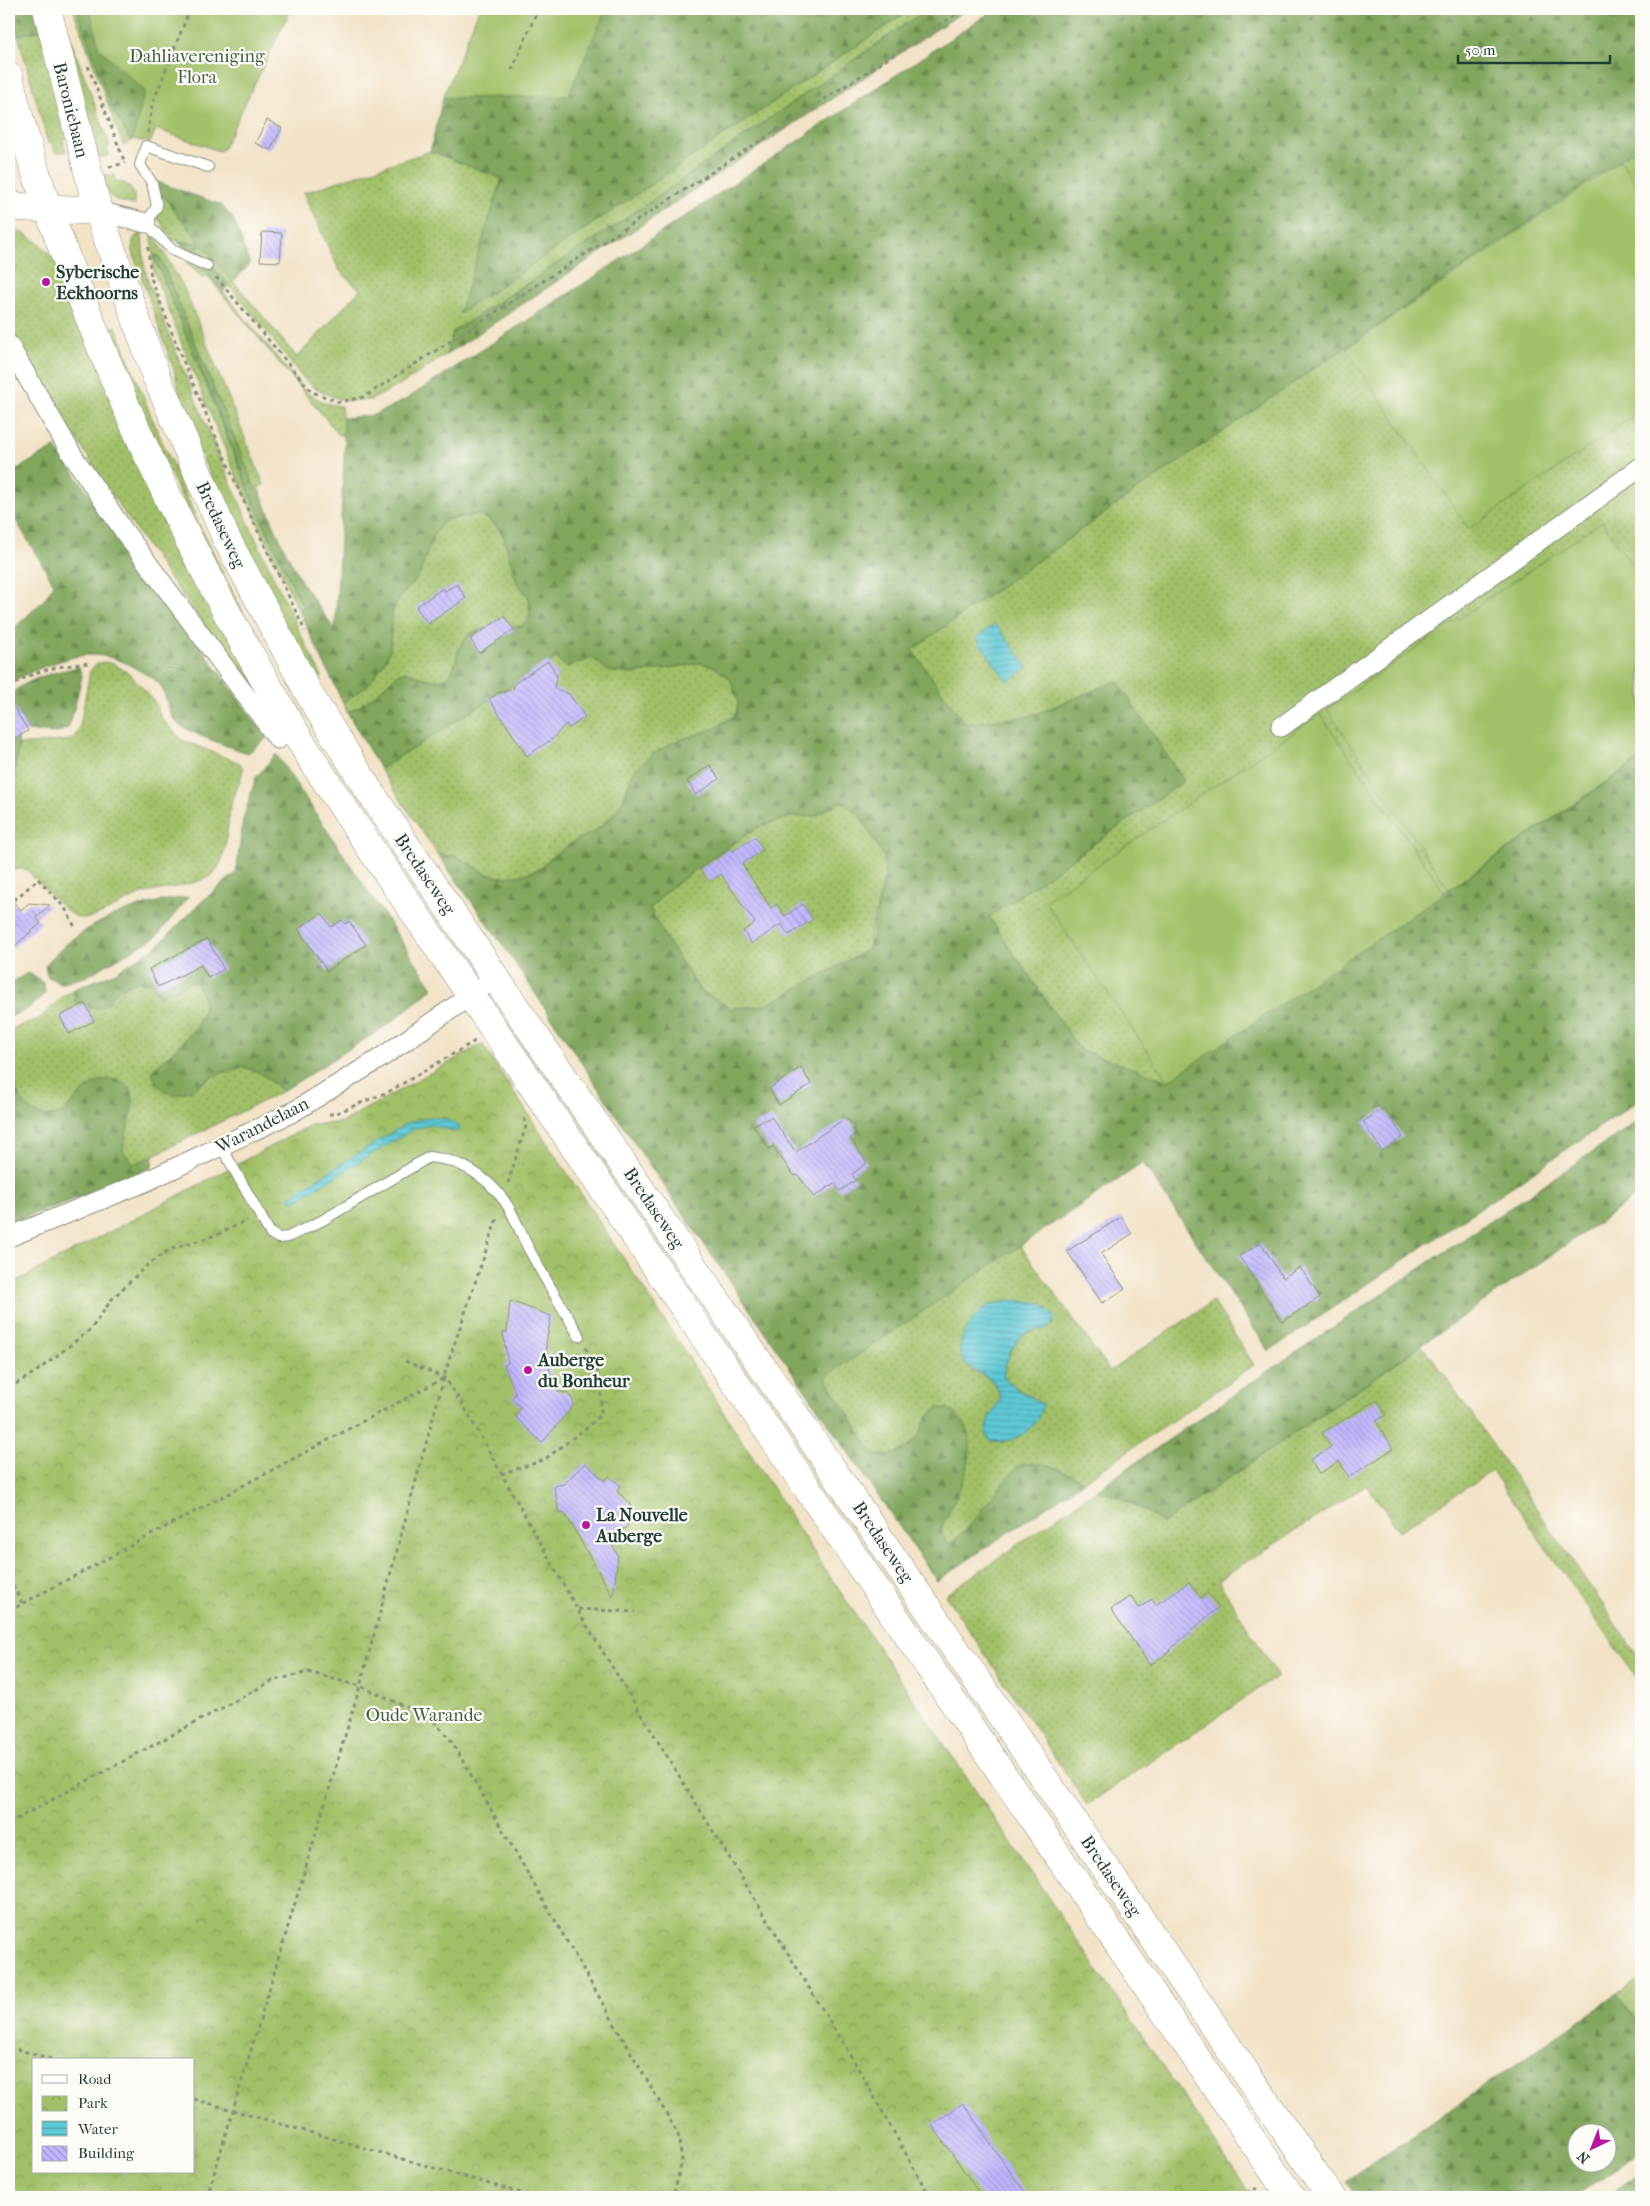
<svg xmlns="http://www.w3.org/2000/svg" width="1650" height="2206" font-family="'IM FELL French Canon',serif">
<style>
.grass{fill:url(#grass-dots);stroke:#607e4e;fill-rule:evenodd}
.forest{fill:url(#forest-firs);stroke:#507248;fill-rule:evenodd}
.park{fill:url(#park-crowns);stroke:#607e4e;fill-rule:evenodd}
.garden{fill:#a2c068;stroke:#607e4e}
.water{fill:url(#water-rules);stroke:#3e8385}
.building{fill:url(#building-back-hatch)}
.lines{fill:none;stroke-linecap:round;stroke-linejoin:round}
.lane-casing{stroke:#88907d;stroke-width:12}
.street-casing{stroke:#88907d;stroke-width:21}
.secondary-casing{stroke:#88907d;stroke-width:29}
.path{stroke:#88907d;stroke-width:3;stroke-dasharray:4 4;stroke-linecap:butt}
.lane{stroke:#fff;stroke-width:10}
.street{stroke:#fff;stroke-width:19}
.secondary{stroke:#fff;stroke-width:28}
.poi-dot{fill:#b5179e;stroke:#fdfcf7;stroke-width:2}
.labels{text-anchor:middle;stroke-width:4.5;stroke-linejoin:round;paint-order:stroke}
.park-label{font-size:18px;fill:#405e41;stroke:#fdfcf7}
.street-label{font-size:18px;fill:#1f3d34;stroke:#fdfcf7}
.poi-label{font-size:18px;font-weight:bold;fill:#1f3d34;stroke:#fdfcf7;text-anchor:start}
</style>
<defs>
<pattern id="grass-dots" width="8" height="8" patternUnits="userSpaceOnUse" patternTransform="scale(1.25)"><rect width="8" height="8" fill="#a2c068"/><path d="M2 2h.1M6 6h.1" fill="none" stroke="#839d56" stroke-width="1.8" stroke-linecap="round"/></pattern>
<pattern id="forest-firs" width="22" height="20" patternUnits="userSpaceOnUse" patternTransform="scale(1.25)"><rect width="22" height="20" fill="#81a65c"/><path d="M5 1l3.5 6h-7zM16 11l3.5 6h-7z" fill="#69884d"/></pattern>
<pattern id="park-crowns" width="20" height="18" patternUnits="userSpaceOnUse" patternTransform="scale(1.25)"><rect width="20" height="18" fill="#a2c068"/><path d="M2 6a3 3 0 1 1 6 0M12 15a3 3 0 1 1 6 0" fill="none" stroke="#839d56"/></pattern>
<pattern id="water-rules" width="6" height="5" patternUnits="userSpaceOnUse" patternTransform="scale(1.25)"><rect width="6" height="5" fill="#5ec9d6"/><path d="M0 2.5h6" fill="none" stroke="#4da4ae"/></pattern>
<pattern id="building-back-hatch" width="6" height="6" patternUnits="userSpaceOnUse" patternTransform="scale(1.25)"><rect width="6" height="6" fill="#c0b6fe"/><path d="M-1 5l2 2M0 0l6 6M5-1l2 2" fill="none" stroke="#9b95ce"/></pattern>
</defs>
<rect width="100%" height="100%" fill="#fdfcf7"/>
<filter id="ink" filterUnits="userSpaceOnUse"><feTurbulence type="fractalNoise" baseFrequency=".02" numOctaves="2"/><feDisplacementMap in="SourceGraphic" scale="10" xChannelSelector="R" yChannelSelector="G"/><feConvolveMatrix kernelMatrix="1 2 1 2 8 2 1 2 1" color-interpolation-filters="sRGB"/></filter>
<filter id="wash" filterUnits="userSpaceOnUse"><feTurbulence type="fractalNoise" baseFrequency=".0096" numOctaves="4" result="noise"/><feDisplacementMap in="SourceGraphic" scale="20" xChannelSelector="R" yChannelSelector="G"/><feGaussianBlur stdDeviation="1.12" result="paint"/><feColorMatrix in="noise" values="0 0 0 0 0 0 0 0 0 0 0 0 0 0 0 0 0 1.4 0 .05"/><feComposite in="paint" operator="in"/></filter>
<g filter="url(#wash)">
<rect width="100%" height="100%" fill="#f2e2c6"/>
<path class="grass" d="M60,9H61L66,26L110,146L106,148L109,154L106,157L95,156Z
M73,9H77L111,106L131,141L135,139L123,146Z
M911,9H927L637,211L453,332L446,355L405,382L371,400L348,401L330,396L312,386L301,376L236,293L194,246L201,247L202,244L297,357L360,290L339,270L303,193L430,151L502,178L460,313Z
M42,30L67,137L63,139L66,152H55L52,142L48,143L18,35Z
M1641,145V759L1168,1081L1079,1049L989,917L1184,781L1117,681L1031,716L965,724L912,650L1137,490Z
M145,167L201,244L173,240L157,217L162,199Z
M100,174L115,175V181C130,182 135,192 135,205C111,200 107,198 100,174Z
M9,228C29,234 41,243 54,259L283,732L165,572L118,504L9,332Z
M142,233L144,265L148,281C200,416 257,548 322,677L314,682L272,604L188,428L174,370L135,259C132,249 129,236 142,233Z
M152,235H154L184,288L264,485L255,488L160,258L158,255L154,256L250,494L303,608L299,611L231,464L180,339L154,272Z
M186,262L206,271L306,392L325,403L341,406L344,432L339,435L207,276L202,278Z
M116,326C157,437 203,537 258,641L223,586L104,331Z
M479,514L494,523L503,535L517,583L529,597L530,617L523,626C509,627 490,626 476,631C441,644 475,702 405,671C393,676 387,685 377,693C368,701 358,708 347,712L343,703L368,685L390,628L392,612L401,596L418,578L434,534L445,520Z
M556,658L566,667L592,658L608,671L632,674L700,663L713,666L730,678L738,702L736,714L716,728L674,742L633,772L624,798L615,813L597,830L578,839L554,855L539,869L519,876L499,877L487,874L456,856L438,855L380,769Z
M104,662L114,664L130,674L154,701L162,719L182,740L240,763L243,769C241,781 236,791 232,802C226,820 229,860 213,874C200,885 158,889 140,895C124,901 96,921 80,918C68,915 42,888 35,877L33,879C30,867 18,867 9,872V801L19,745L70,740L79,731L90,671L96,664Z
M842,801L859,814L884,857L885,876L870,935L869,949L765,1006L730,1008L700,990L667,941L650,909L666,891L726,848L760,826L791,817L815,816Z
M140,981L150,983L159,997L193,981C224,1010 182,1043 161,1062L192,1090C205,1081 230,1065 246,1068C260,1070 273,1083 283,1091L134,1165L123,1151C124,1132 136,1109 131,1091C129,1085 123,1081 117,1080C95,1077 83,1091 69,1106C67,1108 64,1113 61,1114C55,1117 45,1116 38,1114C4,1104 9,1056 9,1030L39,1019L61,998L74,989L75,1001L110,1002L127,985Z
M1020,1245L1110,1371L1213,1301L1254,1365L1084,1481L1046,1464L951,1543L945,1541L941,1532L943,1524C959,1490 992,1434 946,1408L924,1423L919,1435L912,1444L890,1456H876L871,1450L825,1377ZM1041,1303L1054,1316L1035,1332H1027L1019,1338L1008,1357L1003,1375L1009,1384L1032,1397L989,1417L1001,1399C995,1380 990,1378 972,1371Z
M1421,1346L1432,1357L1641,1660V1671L1635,1676L1492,1471L1399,1531L1367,1485L1218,1580L1278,1676L1087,1805L945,1595L1096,1490C1125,1499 1139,1505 1162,1524Z
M1641,1978V2029L1618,1994Z"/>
<path class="forest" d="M9,9H37L42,30L18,35L9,21Z
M77,9H90L99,48L145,91L133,139L131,141L111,106Z
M606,9H911L459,314L502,179L430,151L443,98L568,96Z
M927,9H967L446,355L453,332L637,211Z
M995,9H1641V145L1137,490L912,650L965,724L1031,716L1117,681L1184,781L989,917L1079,1049L1168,1081L1641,759V1099L1269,1351L1143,1163L825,1377L871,1450L876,1455C893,1456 911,1451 919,1435C924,1427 925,1415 935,1410C942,1406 951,1409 956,1414C988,1442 957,1495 943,1524L941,1532L945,1541L951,1543L960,1536L1017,1467C1039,1456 1063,1472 1084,1481L937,1581L646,1160L507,951L438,855L456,856L487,874L500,877L519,876L539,869L554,855L578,839L597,830L615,814L624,798L633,772L653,754L674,742L716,728L736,714L738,702L730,678L713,666L700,663L632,674L608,671L593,658L566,667L555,658L380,769L347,712C358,708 368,701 377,693C387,685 393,676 405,671C475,702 441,644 476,631C488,627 510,627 523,626L530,617L529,597L517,583L503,535L494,523L479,514L445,520L434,534L418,578L401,596L392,612L390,650L383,665L368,685L343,703L299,611L303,608L250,494L236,457L154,256L158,255L160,258L255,488L258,487L282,544L302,583L335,630L345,441L341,434L344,431L343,418L373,415L405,400L597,275ZM842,801L859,814L884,857L885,876L869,949L765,1006L730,1008L700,990L667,941L650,909L666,891L726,848L760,826L791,817L815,816Z
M152,180L221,205L234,220L250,264L233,282L202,245L201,247H194L229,285L224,291L177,241L200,243L182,219L181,220Z
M55,447L267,738L248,753C234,749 186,732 177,723C166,712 168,697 160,685C155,678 146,674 138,670C124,661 109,655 91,655C72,654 24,673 9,684V633L44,600L54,584L9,509V474Z
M79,667L82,676L72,717L68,728L57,733L28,731L9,695C29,678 54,672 79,667Z
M18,737L19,745L9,801V743Z
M276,754L433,988L389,1024L283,1091L260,1073L245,1067L215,1074L192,1090L174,1095C162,1090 155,1085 152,1071C173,1049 228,1013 193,981L159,997L150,983C143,982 134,981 127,985C106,997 106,1021 75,1001L74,989L114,973L156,947L201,902L236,873L243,820L256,777Z
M189,897L156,937L85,977L60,984L47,976L45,966C78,924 136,902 189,897Z
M28,973L35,976L44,984L45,993L28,1009L9,1017V984Z
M9,1071C16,1093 29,1126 60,1114C64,1112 68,1107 71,1104C85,1090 99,1074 120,1081C128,1083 132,1090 133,1098C134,1111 124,1136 123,1151L134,1164L153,1155L152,1167L105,1188L9,1223Z
M1641,1119V1193L1162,1524C1139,1504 1126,1499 1096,1490L1261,1376Z
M1618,1994L1641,2029V2151L1574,2197H1358L1346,2181ZM1578,2134H1608V2164H1578Z
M1641,2173V2197H1606Z"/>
<path class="park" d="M482,1044L672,1332L820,1562L1252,2197H9V1285L311,1125L342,1122ZM34,2060H194V2172H34Z"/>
<path class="garden" d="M90,9H291L223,149L219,151L156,129L150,143L133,139L145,91L99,48Z
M479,9H606L568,96L443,98Z
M1621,161L1641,191V411L1469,529L1346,349Z
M1602,521L1641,579V758L1449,889L1327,709Z
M1320,714L1445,893L1168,1081L1045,901Z"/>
<path class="water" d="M995,624L1028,667L1008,682L976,638Z
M431,1117L445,1119L459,1126L460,1129L457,1132L432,1125L415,1128L295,1201L290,1200L291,1196L296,1192L407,1123Z
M1010,1300L1041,1303L1054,1316L1052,1325C1043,1332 1035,1329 1026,1333C1012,1340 1006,1362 1003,1375L1009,1384L1043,1405C1037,1429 1015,1445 990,1441L986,1433L989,1417L1001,1399C999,1395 999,1389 996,1385C991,1375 972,1373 963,1360C952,1344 973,1314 988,1306C994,1303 1003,1302 1010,1300Z"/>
<g id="blocks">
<path class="building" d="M267,120L282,128L270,150L255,143Z
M262,232L282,233L280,262L260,261Z
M457,584L466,598L428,624L416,607L443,588L445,591Z
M504,616L514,630L479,653L470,639Z
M548,661L557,675L554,688L569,694L585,717L569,728L566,724L552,739L527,756L489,699L498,693L513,689L515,683Z
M9,699L28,731L9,742Z
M710,765L719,779L696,795L687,781Z
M755,837L763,850L742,864L771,908L777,904L785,916L803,904L813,919L789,935L781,924L752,944L743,931L755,923L721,874L709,882L700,869L731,848L733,851Z
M9,897L21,910L29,903L50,905L36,917L41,923L9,951Z
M322,913L331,927L342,920L345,924L349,921L366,945L327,971L298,929Z
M207,939L224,969L208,978L201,965L158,987L149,969Z
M85,1003L94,1021L69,1034L60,1016Z
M801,1067L811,1084L779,1105L769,1089Z
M1384,1108L1403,1137L1382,1151L1363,1122Z
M771,1117L796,1152L844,1119L848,1120L853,1124L856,1134L850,1138L867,1163L852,1174L856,1180L840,1191L834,1183L814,1197L798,1175L795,1176L791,1172L773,1146L769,1149L753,1125Z
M1121,1217L1132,1234L1101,1254L1125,1289L1102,1303L1067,1251Z
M1261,1243L1283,1278L1300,1267L1320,1297L1282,1322L1239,1256Z
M510,1301L551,1316L546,1344L550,1372L558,1392L567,1393L573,1400V1406L542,1443L514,1415L521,1408L512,1397L516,1394L504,1365L508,1363L503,1333L507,1332Z
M1377,1400L1386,1415L1376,1421L1393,1449L1349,1477L1339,1461L1319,1474L1310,1460L1331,1447L1322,1433Z
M585,1463L605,1481L609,1476L621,1486L617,1491L629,1503L632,1510L630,1522L626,1528L607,1536L618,1556L613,1597L564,1512L559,1513L554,1486L564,1484Z
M1189,1582L1201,1598L1207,1593L1219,1607L1169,1650L1170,1651L1150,1665L1111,1609L1131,1596L1139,1608L1152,1599L1156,1605Z
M963,2103L1012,2175L1029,2197H982L932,2125Z"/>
</g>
</g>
<g filter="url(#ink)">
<use href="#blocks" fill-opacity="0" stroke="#88907d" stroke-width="1"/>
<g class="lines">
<g class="lane-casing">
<path id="lane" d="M207,266L172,250L146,223L157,206L152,183L140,165L146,146L208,167
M221,1146L270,1233L278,1238L288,1237L323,1220L429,1157C458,1159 485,1175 503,1199C515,1214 521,1236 531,1253C546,1281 563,1308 579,1336"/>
</g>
<g class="street-casing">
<path id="street" d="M98,211L146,223
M9,345L71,453L126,534L278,739
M1281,727L1641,467
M9,1237L145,1182L293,1112L379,1059L496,978"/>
</g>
<g class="secondary-casing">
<path id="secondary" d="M47,9L98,211L156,376L226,538L312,699L368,789L514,1005L1331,2197
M9,77C26,150 51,219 78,289C136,442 209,588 293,729C340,806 393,881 444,956L1291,2197
M9,203L19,207L98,211"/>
</g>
<path class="path" d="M88,66L125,163
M512,70L538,9
M148,133L152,105L190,9
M109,167L125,163
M148,247L151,278L179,351L240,493L305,631
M216,277L312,392L339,402L364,397L964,9
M9,689C30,669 62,666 90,663
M38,879L65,908L76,929
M9,894L14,900L36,881
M329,1114H334L390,1091L475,1041
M508,1183L526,1126L524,1117
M405,1361L445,1378L462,1403L581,1616L854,2061L930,2197
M9,1388L37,1371L91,1329L112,1299L145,1267L169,1250L219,1234L247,1220
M501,1474L544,1460L590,1425L601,1414C602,1387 599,1371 585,1347
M9,1579L22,1603
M578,1609L635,1612
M9,1611L444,1378
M9,1823L272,1681L308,1672L360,1686L431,1718L452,1742L678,2134L682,2161L673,2197
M9,2047L55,2060
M194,2099L535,2197
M207,2197L360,1686L448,1363L497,1218
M1240,2197L1257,2188"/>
<use href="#lane" class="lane"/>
<use href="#street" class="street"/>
<use href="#secondary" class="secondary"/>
</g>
</g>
<g class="poi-dot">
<circle cx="46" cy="282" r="5"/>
<circle cx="528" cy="1370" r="5"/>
<circle cx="586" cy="1525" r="5"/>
</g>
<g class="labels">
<g class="park-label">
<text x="197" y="62">Dahliavereniging<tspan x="197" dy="21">Flora</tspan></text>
<text x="424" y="1721">Oude Warande</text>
</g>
<g class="street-label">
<text transform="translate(71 110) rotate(76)" y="6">Baroniebaan</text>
<text transform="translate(221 525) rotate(65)" y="6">Bredaseweg</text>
<text transform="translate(425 874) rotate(56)" y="6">Bredaseweg</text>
<text transform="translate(262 1125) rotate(-27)" y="6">Warandelaan</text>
<text transform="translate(654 1208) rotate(56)" y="6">Bredaseweg</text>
<text transform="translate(883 1542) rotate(56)" y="6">Bredaseweg</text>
<text transform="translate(1111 1876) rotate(56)" y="6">Bredaseweg</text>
</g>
<g class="poi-label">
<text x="56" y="278">Syberische<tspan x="56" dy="21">Eekhoorns</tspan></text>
<text x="538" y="1366">Auberge<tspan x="538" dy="21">du Bonheur</tspan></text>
<text x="596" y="1521">La Nouvelle<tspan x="596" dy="21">Auberge</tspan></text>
</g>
</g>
<rect width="1650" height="2206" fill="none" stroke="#fdfcf7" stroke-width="30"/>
<rect x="32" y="2058" width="162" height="115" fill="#fdfcf7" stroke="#a4b0a9"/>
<rect x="42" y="2075" width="25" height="8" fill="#ffffff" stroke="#a4b0a9"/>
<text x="78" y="2084" font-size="15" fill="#1f3d34">Road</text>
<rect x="42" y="2096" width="25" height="15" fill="url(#park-crowns)" stroke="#a4b0a9"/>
<text x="78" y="2108" font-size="15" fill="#1f3d34">Park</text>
<rect x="42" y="2121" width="25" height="15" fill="url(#water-rules)" stroke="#a4b0a9"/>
<text x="78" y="2134" font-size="15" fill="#1f3d34">Water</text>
<rect x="42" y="2146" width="25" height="15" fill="url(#building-back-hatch)" stroke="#a4b0a9"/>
<text x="78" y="2158" font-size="15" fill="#1f3d34">Building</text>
<g transform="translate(1592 2148) rotate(223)"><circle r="24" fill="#fdfcf7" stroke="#a4b0a9"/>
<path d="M0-4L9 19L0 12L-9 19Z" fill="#b5179e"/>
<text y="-8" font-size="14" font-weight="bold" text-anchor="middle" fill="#1f3d34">N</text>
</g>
<path d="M1458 55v8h152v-8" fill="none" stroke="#1f3d34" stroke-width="2.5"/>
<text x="1465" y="55" font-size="15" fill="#1f3d34" stroke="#fdfcf7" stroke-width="4" paint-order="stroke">50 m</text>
</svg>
